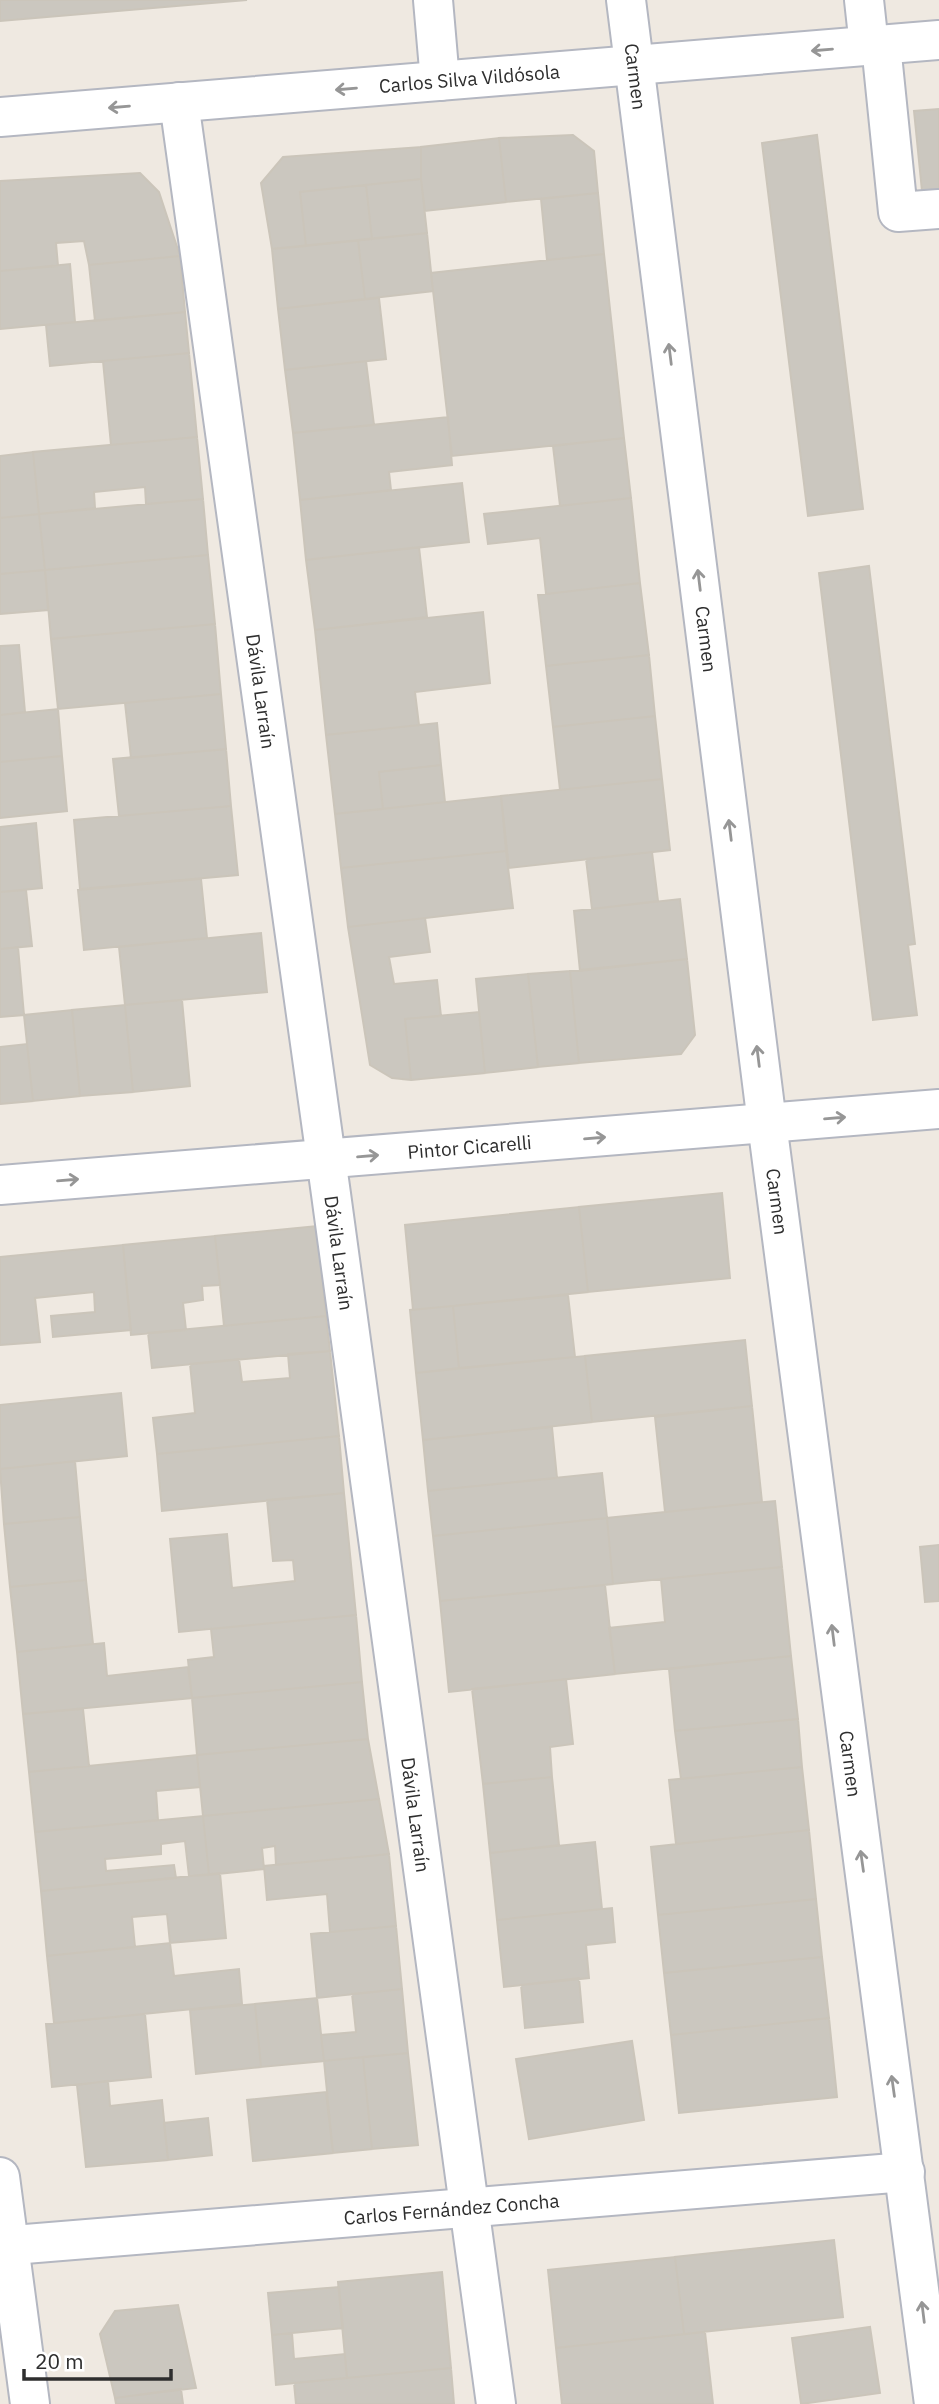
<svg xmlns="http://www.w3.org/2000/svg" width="939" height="2404" font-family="'IBM Plex Sans',sans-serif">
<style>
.building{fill:#cbc7bf;stroke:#cbc5ba;stroke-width:2}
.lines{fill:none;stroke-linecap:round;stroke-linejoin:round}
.minor-casing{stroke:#b4b7c1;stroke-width:42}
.tertiary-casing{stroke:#b4b7c1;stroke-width:42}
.secondary-casing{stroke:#b4b7c1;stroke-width:42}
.minor{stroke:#fff;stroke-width:38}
.tertiary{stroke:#fff;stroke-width:38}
.secondary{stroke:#fff;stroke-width:38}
.oneway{stroke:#969696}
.labels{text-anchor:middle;stroke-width:5;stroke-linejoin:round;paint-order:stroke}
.street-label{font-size:19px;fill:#2e2e2e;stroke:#fff}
</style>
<rect width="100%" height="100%" fill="#efe9e1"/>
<path class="building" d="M0,0H247L0,21Z
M939,109V189L922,191L914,111Z
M573,135L594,151L598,193L506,202L499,138Z
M817,135L863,509L808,516L762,143Z
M499,138L506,202L425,211L421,179V147Z
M421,147V179L300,192L306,246L272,249L261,183L283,157Z
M140,173L159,192L180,256L89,265L84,241L56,243L58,266L0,271V181Z
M421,179L427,233L372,239L366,185Z
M366,185L372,239L306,246L300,192Z
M598,193L604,254L547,260L541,199Z
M427,233L433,291L365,299L358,240Z
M358,240L365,299L278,309L272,249Z
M604,254L624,438L452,456L431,273Z
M180,256L185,312L95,321L89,265Z
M70,264L75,322L0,329V271Z
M379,298L386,359L285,370L278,309Z
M185,312L189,353L50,366L46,325Z
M189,353L197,437L111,445L103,361Z
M366,361L374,425L293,433L285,370Z
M448,417L452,465L389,472L391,490L300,500L293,433Z
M197,437L203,499L146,504L145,487L94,492L95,508L39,514L33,452Z
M624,438L631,498L560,506L553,446Z
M33,452L39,514L0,518V456Z
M462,483L469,542L306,560L300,500Z
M631,498L640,583L546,594L540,538L488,544L484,514Z
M203,499L208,555L45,570L39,514Z
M39,514L45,570L0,574V518Z
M419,547L427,617L315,630L306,560Z
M208,555L215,624L51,639L45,570Z
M869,566L915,944L908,945L917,1015L873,1020L819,573Z
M45,570L48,610L0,614V574Z
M640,583L649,655L546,666L538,595Z
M483,612L490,683L415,692L419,725L326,735L315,630Z
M215,624L221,694L58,709L51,639Z
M19,645L25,712L0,715V646Z
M649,655L655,716L553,727L546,666Z
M221,694L226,749L131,758L125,703Z
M58,709L62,756L0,762V715Z
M655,716L662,779L560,790L553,727Z
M437,723L441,765L379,772L383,809L335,814L326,735Z
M226,749L231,806L119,816L113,759Z
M62,756L67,811L0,818V762Z
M441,765L445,802L383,809L379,772Z
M662,779L670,850L509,868L501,796Z
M501,796L506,851L341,868L335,814Z
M231,806L238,875L80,889L74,820Z
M36,823L42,888L0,892V827Z
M506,851L513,908L348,927L341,868Z
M652,852L658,901L592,909L586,859Z
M201,879L207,938L84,950L78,890Z
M26,890L32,946L0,949V892Z
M680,899L687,959L580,971L574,911Z
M425,918L430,952L389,957L394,984L437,980L441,1016L405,1019L411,1080L392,1078L370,1065L348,927Z
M261,933L267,992L125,1005L119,947Z
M18,947L24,1015L0,1017V949Z
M687,959L695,1035L681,1054L579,1063L570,971Z
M570,971L579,1063L538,1067L528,974Z
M528,974L538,1067L485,1073L476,979Z
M182,1000L190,1086L133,1092L125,1005Z
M125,1005L133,1092L80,1096L72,1010Z
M72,1010L80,1096L33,1101L24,1015Z
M479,1012L485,1073L411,1080L405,1019Z
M27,1044L33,1101L0,1104V1047Z
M722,1193L730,1278L588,1292L579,1207Z
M579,1207L588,1292L413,1310L405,1225Z
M317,1226L326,1316L224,1326L215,1236Z
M215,1236L220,1285L202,1286L203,1300L183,1303L186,1330L131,1335L123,1245Z
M123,1245L131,1330L53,1337L51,1316L95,1312L94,1292L35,1298L40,1342L0,1345V1257Z
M568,1295L575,1357L459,1368L453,1306Z
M453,1306L459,1368L416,1373L410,1310Z
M326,1316L330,1351L152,1368L148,1333Z
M745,1340L752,1406L592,1422L585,1356Z
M330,1351L339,1436L157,1454L153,1418L195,1413L190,1364L239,1359L242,1382L290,1378L288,1354Z
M585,1356L592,1422L423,1440L416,1373Z
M121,1393L127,1456L0,1469V1405Z
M752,1406L762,1502L665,1512L655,1417Z
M552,1427L557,1478L428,1491L423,1440Z
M339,1436L344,1493L162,1511L157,1454Z
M75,1461L80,1517L4,1524L0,1469Z
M602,1473L607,1518L433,1536L428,1491Z
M344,1493L356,1615L179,1632L170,1539L227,1534L232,1588L295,1581L293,1560L273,1561L267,1500Z
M775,1501L782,1567L613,1584L607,1518Z
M80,1517L86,1580L10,1587L4,1524Z
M607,1518L613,1584L440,1601L433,1536Z
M939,1545V1601L925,1602L920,1547Z
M782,1567L791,1656L615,1674L609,1628L665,1622L661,1579Z
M86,1580L93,1644L17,1652L10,1587Z
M605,1585L615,1674L449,1692L440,1601Z
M356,1615L362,1682L192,1698L188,1660L214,1657L211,1629Z
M104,1643L107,1676L188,1667L192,1698L23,1714L17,1652Z
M791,1656L798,1719L675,1731L669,1669Z
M566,1679L573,1744L550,1747L552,1777L483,1784L472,1689Z
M362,1682L368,1739L197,1755L192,1698Z
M83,1709L89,1766L29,1772L23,1714Z
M798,1719L802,1767L681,1779L675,1731Z
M368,1739L379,1799L203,1816L197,1755Z
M197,1755L200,1787L156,1791L158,1820L35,1832L29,1772Z
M802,1767L809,1830L676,1844L669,1780Z
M552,1777L559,1845L490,1853L483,1784Z
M379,1799L389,1854L276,1865L275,1846L262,1848L264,1869L209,1875L203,1816Z
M203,1816L209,1875L189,1876L185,1841L161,1844V1854L105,1859L106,1871L174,1865L176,1878L41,1891L35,1832Z
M809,1830L816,1899L658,1915L651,1847Z
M595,1842L602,1909L497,1920L490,1853Z
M389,1854L396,1926L330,1932L327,1894L267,1900L264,1866Z
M220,1873L226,1938L170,1943L167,1914L132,1917L135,1947L47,1956L41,1891Z
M816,1899L822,1957L664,1973L658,1915Z
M612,1908L615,1942L586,1945L589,1978L504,1987L497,1920Z
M396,1926L402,1989L317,1998L311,1934Z
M170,1943L174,1976L239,1969L242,2004L54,2023L47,1956Z
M822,1957L829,2018L671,2035L664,1973Z
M579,1978L583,2022L525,2028L521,1985Z
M402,1989L408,2053L324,2061L321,2035L356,2032L352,1994Z
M317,1998L324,2061L261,2067L255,2004Z
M255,2004L261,2067L196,2074L190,2010Z
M145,2014L151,2077L52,2087L46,2024Z
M829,2018L837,2097L679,2113L671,2035Z
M632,2041L644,2120L529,2139L516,2059Z
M408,2053L418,2145L372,2149L363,2057Z
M363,2057L372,2149L333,2153L324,2061Z
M108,2081L110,2106L162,2100L168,2160L86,2167L77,2085Z
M326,2092L333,2153L253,2161L247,2100Z
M208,2118L212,2155L168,2160L164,2123Z
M834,2240L843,2317L684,2334L675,2257Z
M675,2257L684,2334L556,2348L548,2270Z
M442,2272L451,2368L347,2378L338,2282Z
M339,2287L343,2328L272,2335L268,2293Z
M178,2305L196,2388L115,2398L100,2334L115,2311Z
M870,2327L880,2393L801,2404L792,2338Z
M705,2332L713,2404H562L556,2348Z
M292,2333L294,2359L345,2354L347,2378L276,2385L272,2335Z
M451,2368L454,2404H296L294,2383Z
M181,2389L183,2404H116L115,2398Z"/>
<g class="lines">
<g class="minor-casing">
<g id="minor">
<path d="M433,0L440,81"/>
<path d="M864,0L869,46"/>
<path d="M881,45L898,212L939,209"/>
<path id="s1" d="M179,102L331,1194L496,2404"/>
<path d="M0,2177L30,2404"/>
<path id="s2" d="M0,2246L905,2172"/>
</g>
</g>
<g class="tertiary-casing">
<g id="tertiary">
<path id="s3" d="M0,117L939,40"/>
<path id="s4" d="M0,1185L939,1109"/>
</g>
</g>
<g class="secondary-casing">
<g id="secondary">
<path id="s5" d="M626,0L767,1123L934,2404"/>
</g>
</g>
<use href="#minor" class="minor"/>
<use href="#tertiary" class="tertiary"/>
<use href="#secondary" class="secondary"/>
</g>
<defs><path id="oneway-shaft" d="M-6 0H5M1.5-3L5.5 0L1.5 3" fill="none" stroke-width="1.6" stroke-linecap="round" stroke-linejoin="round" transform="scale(1.75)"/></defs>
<g class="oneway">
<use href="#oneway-shaft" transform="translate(822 50) rotate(175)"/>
<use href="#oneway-shaft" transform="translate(346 89) rotate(175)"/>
<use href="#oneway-shaft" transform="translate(119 107) rotate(175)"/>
<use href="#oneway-shaft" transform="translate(670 354) rotate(-97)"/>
<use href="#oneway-shaft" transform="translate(699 580) rotate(-97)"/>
<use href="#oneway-shaft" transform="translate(730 830) rotate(-97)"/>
<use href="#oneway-shaft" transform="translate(758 1056) rotate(-97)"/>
<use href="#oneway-shaft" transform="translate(835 1118) rotate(-5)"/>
<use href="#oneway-shaft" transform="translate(595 1138) rotate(-5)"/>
<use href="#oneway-shaft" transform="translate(368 1156) rotate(-5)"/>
<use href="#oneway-shaft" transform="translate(68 1180) rotate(-5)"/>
<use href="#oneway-shaft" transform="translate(833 1635) rotate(-97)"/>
<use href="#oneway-shaft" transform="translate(862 1861) rotate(-98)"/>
<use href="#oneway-shaft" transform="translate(893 2086) rotate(-98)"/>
<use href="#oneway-shaft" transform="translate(923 2312) rotate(-97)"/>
</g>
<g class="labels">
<g class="street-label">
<text dy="7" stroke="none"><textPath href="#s5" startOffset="77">Carmen</textPath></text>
<text dy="7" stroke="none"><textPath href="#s3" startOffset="471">Carlos Silva Vildósola</textPath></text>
<text dy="7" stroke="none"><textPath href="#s5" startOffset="644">Carmen</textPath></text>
<text dy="7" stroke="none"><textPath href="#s1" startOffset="595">Dávila Larraín</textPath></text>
<text dy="7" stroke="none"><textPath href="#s4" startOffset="471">Pintor Cicarelli</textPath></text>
<text dy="7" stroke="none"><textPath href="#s5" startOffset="1211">Carmen</textPath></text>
<text dy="7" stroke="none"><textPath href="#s1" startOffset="1162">Dávila Larraín</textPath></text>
<text dy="7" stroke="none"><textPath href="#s5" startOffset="1778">Carmen</textPath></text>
<text dy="7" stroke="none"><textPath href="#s1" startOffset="1729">Dávila Larraín</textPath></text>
<text dy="7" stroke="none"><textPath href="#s2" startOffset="453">Carlos Fernández Concha</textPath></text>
</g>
</g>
<path d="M24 2369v10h147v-10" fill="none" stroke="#2e2e2e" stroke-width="3.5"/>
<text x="35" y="2369" font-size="21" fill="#2e2e2e" stroke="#ffffff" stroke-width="5" paint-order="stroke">20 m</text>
</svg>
